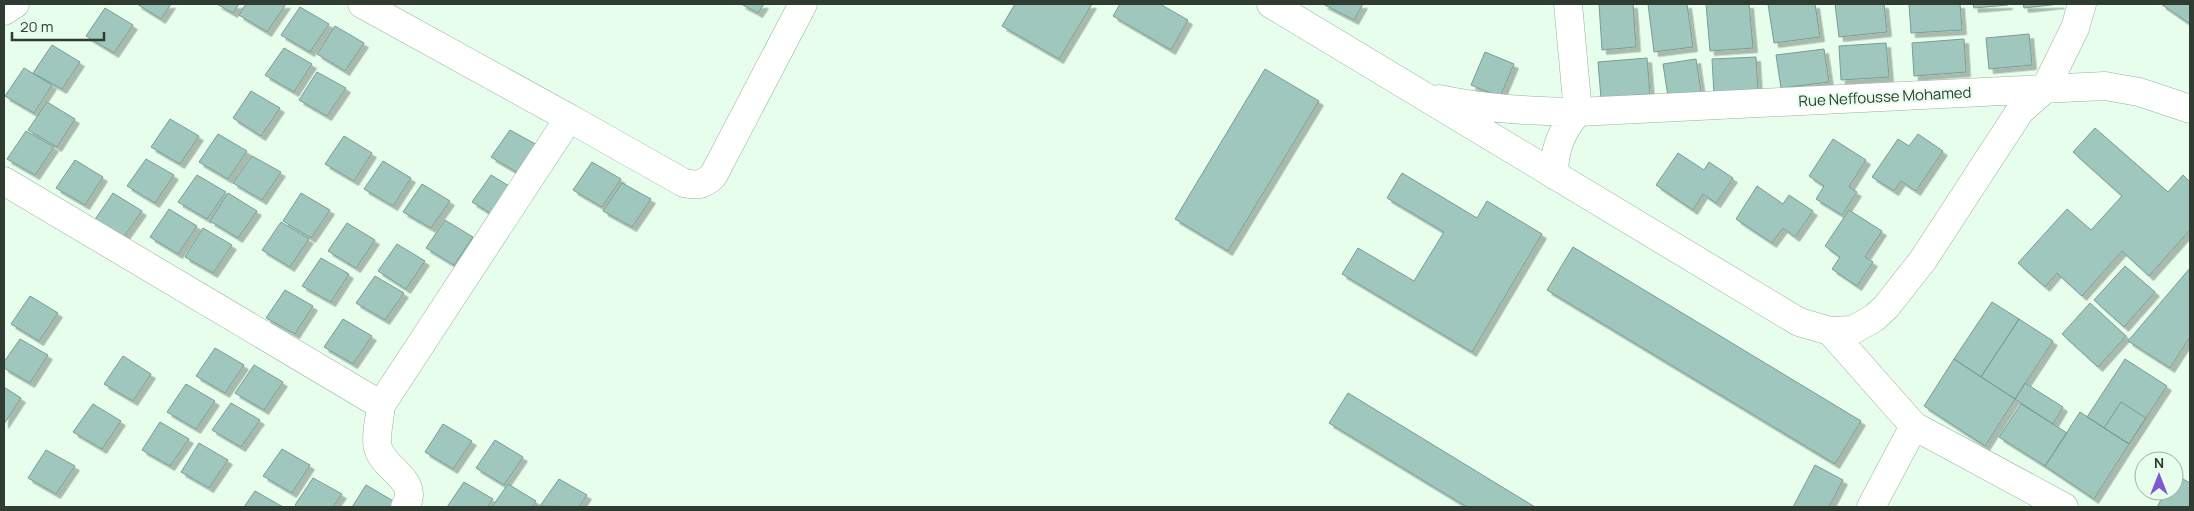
<svg xmlns="http://www.w3.org/2000/svg" width="2194" height="511" font-family="Manrope,sans-serif">
<style>
.building{fill:#a0c7be;stroke:#779d95;filter:url(#shadow)}
.lines{fill:none;stroke-linecap:round;stroke-linejoin:round}
.minor-casing{stroke:#96b29c;stroke-width:29}
.tertiary-casing{stroke:#96b29c;stroke-width:29}
.minor{stroke:#fff;stroke-width:28}
.tertiary{stroke:#fff;stroke-width:28}
.labels{text-anchor:middle;stroke-width:4;stroke-linejoin:round;paint-order:stroke}
.street-label{font-size:15px;fill:#303b32;stroke:#e6feeb}
</style>
<defs>
<filter id="shadow"><feDropShadow dx="4.5" dy="4.5" stdDeviation="0" flood-color="#0004"/></filter>
</defs>
<rect width="100%" height="100%" fill="#e6feeb"/>
<path class="building" d="M137,4H171L161,19Z
M217,4H239L233,13Z
M246,4H286L267,32L239,15Z
M741,4H764L758,13Z
M1015,4H1092L1059,59L1002,26Z
M1120,4H1160L1188,20L1171,50L1113,16Z
M1323,4H1363L1354,20Z
M1599,4H1633L1636,47L1602,50Z
M1648,4H1687L1693,47L1654,52Z
M1706,4H1749L1753,48L1710,51Z
M1768,4H1815L1820,37L1774,43Z
M1835,4H1884L1887,32L1839,37Z
M1909,4H1960L1962,30L1911,33Z
M1973,4H2008V5L1974,8Z
M2023,4H2060L2024,8Z
M2161,4H2190V24Z
M300,7L329,24L310,52L281,35Z
M105,8L133,25L114,53L86,36Z
M335,26L364,43L345,71L317,54Z
M2029,34L2032,65L1989,69L1986,38Z
M1964,39L1966,72L1914,76L1912,43Z
M1886,43L1889,77L1841,80L1839,46Z
M52,45L80,62L62,89L33,73Z
M284,48L312,64L294,92L265,75Z
M1824,49L1829,82L1781,88L1776,55Z
M1485,52L1514,64L1500,97L1471,85Z
M1756,57L1758,92L1714,94L1712,59Z
M1647,58L1650,94L1601,98L1598,62Z
M1696,59L1702,98L1669,103L1663,64Z
M24,68L52,85L34,113L5,96Z
M1265,69L1319,101L1228,251L1175,219Z
M317,72L346,88L327,116L299,100Z
M251,91L280,108L261,136L233,118Z
M47,102L75,119L57,147L28,130Z
M170,119L199,136L180,164L151,147Z
M2095,128L2168,192L2183,175L2190,182V230L2149,276L2122,251L2082,296L2057,273L2045,287L2018,263L2067,209L2091,230L2122,196L2073,152Z
M510,130L539,146L520,174L491,157Z
M26,131L54,147L35,175L7,159Z
M218,134L247,151L228,179L199,162Z
M1918,134L1943,151L1916,191L1901,181L1894,191L1872,177L1898,139L1909,146Z
M344,136L372,153L354,181L325,164Z
M1833,139L1866,160L1849,187L1857,192L1842,215L1816,199L1824,186L1809,176Z
M1678,153L1704,170L1709,162L1733,178L1716,203L1703,194L1693,210L1656,185Z
M252,156L281,172L262,200L233,183Z
M146,159L174,175L155,203L127,186Z
M75,160L103,177L85,205L56,188Z
M383,161L411,178L393,206L364,189Z
M592,162L621,179L602,207L573,190Z
M1402,173L1477,218L1487,201L1542,234L1472,352L1342,274L1358,248L1414,281L1444,232L1387,198Z
M197,175L226,192L207,219L178,202Z
M491,175L519,192L500,219L472,202Z
M622,183L651,199L632,227L603,211Z
M422,184L450,201L431,228L403,212Z
M1757,186L1783,204L1789,195L1813,211L1795,237L1783,228L1772,243L1736,219Z
M113,193L142,211L123,238L94,221Z
M228,193L257,211L238,238L210,221Z
M301,193L330,210L311,238L283,221Z
M169,209L197,226L178,254L150,237Z
M1849,210L1882,231L1865,257L1873,262L1857,286L1832,269L1840,257L1825,246Z
M445,220L473,237L454,265L426,248Z
M281,222L309,239L290,267L262,250Z
M347,223L375,240L356,268L328,251Z
M203,228L232,245L213,273L185,257Z
M397,244L425,261L406,289L378,271Z
M1573,247L1861,421L1835,464L1547,290Z
M321,258L349,274L331,302L302,286Z
M2125,266L2155,292L2124,327L2094,300Z
M2190,268V337L2170,368L2128,341Z
M375,276L404,293L385,320L356,303Z
M285,290L313,306L295,334L266,318Z
M30,296L58,313L39,341L11,324Z
M1992,302L2019,319L1981,377L1954,359Z
M2090,303L2126,336L2098,367L2062,334Z
M343,319L372,336L353,364L324,347Z
M2019,319L2053,341L2015,399L1981,377Z
M20,339L48,355L30,383L4,368V362Z
M215,348L244,365L225,393L196,376Z
M123,356L151,374L133,401L104,384Z
M1954,359L2015,399L1985,446L1924,406Z
M2125,359L2167,386L2129,444L2087,417Z
M254,365L283,382L264,410L235,393Z
M2025,383L2063,407L2053,424L2015,399Z
M186,384L215,401L196,429L167,412Z
M4,387L21,398L4,424Z
M1348,393L1535,507H1467L1329,423Z
M2121,402L2146,418L2129,444L2104,428Z
M231,403L260,420L241,447L212,430Z
M93,404L121,421L102,449L73,432Z
M2021,404L2067,433L2045,466L1999,437Z
M2080,412L2129,444L2094,499L2045,466Z
M160,422L189,439L170,466L142,450Z
M443,424L472,441L453,469L425,452Z
M495,440L523,457L504,485L476,468Z
M199,443L228,460L209,488L181,472Z
M282,449L310,465L292,493L263,476Z
M46,450L75,466L56,494L28,478Z
M1815,465L1843,480L1829,507H1793Z
M2176,475L2190,483V507H2157L2166,491H2174Z
M313,478L342,494L333,507H298L295,505Z
M559,479L587,495L579,507L540,506Z
M464,482L493,499L487,507H447Z
M508,484L536,501L532,507H492Z
M366,485L395,502L391,507H352Z
M255,491L283,507H244Z"/>
<g class="lines">
<g class="minor-casing">
<path id="minor" d="M362,4L569,118
M1271,4L1799,322L1830,331L1853,330L1874,318L1886,307L1923,260L2020,111L2045,89L2075,28L2082,4
M1439,99C1485,109 1530,111 1578,112L2105,86L2139,92L2190,109
M1554,175C1554,150 1561,131 1578,112L1568,4
M4,181L381,405
M1830,331L1914,426L2064,507
M405,507C421,480 384,470 378,448C375,436 380,418 381,405L569,118L684,183C697,186 703,185 713,176L803,4
M1871,507L1914,426"/>
</g>
<g class="tertiary-casing">
<path id="tertiary" d="M4,11L15,4"/>
</g>
<use href="#minor" class="minor"/>
<use href="#tertiary" class="tertiary"/>
</g>
<g class="labels">
<g class="street-label">
<text transform="translate(1885 97) rotate(-3)" y="5">Rue Neffousse Mohamed</text>
</g>
</g>
<rect width="2194" height="511" fill="none" stroke="#303b32" stroke-width="10"/>
<g transform="translate(2159 476)"><circle r="24" fill="#e6feeb" stroke="#9db0a1"/>
<path d="M0-4L9 19L0 12L-9 19Z" fill="#7f57d1"/>
<text y="-8" font-size="14" font-weight="bold" text-anchor="middle" fill="#303b32">N</text>
</g>
<path d="M12 32v8h92v-8" fill="none" stroke="#303b32" stroke-width="2.5"/>
<text x="20" y="32" font-size="15" fill="#303b32" stroke="#e6feeb" stroke-width="4" paint-order="stroke">20 m</text>
</svg>
